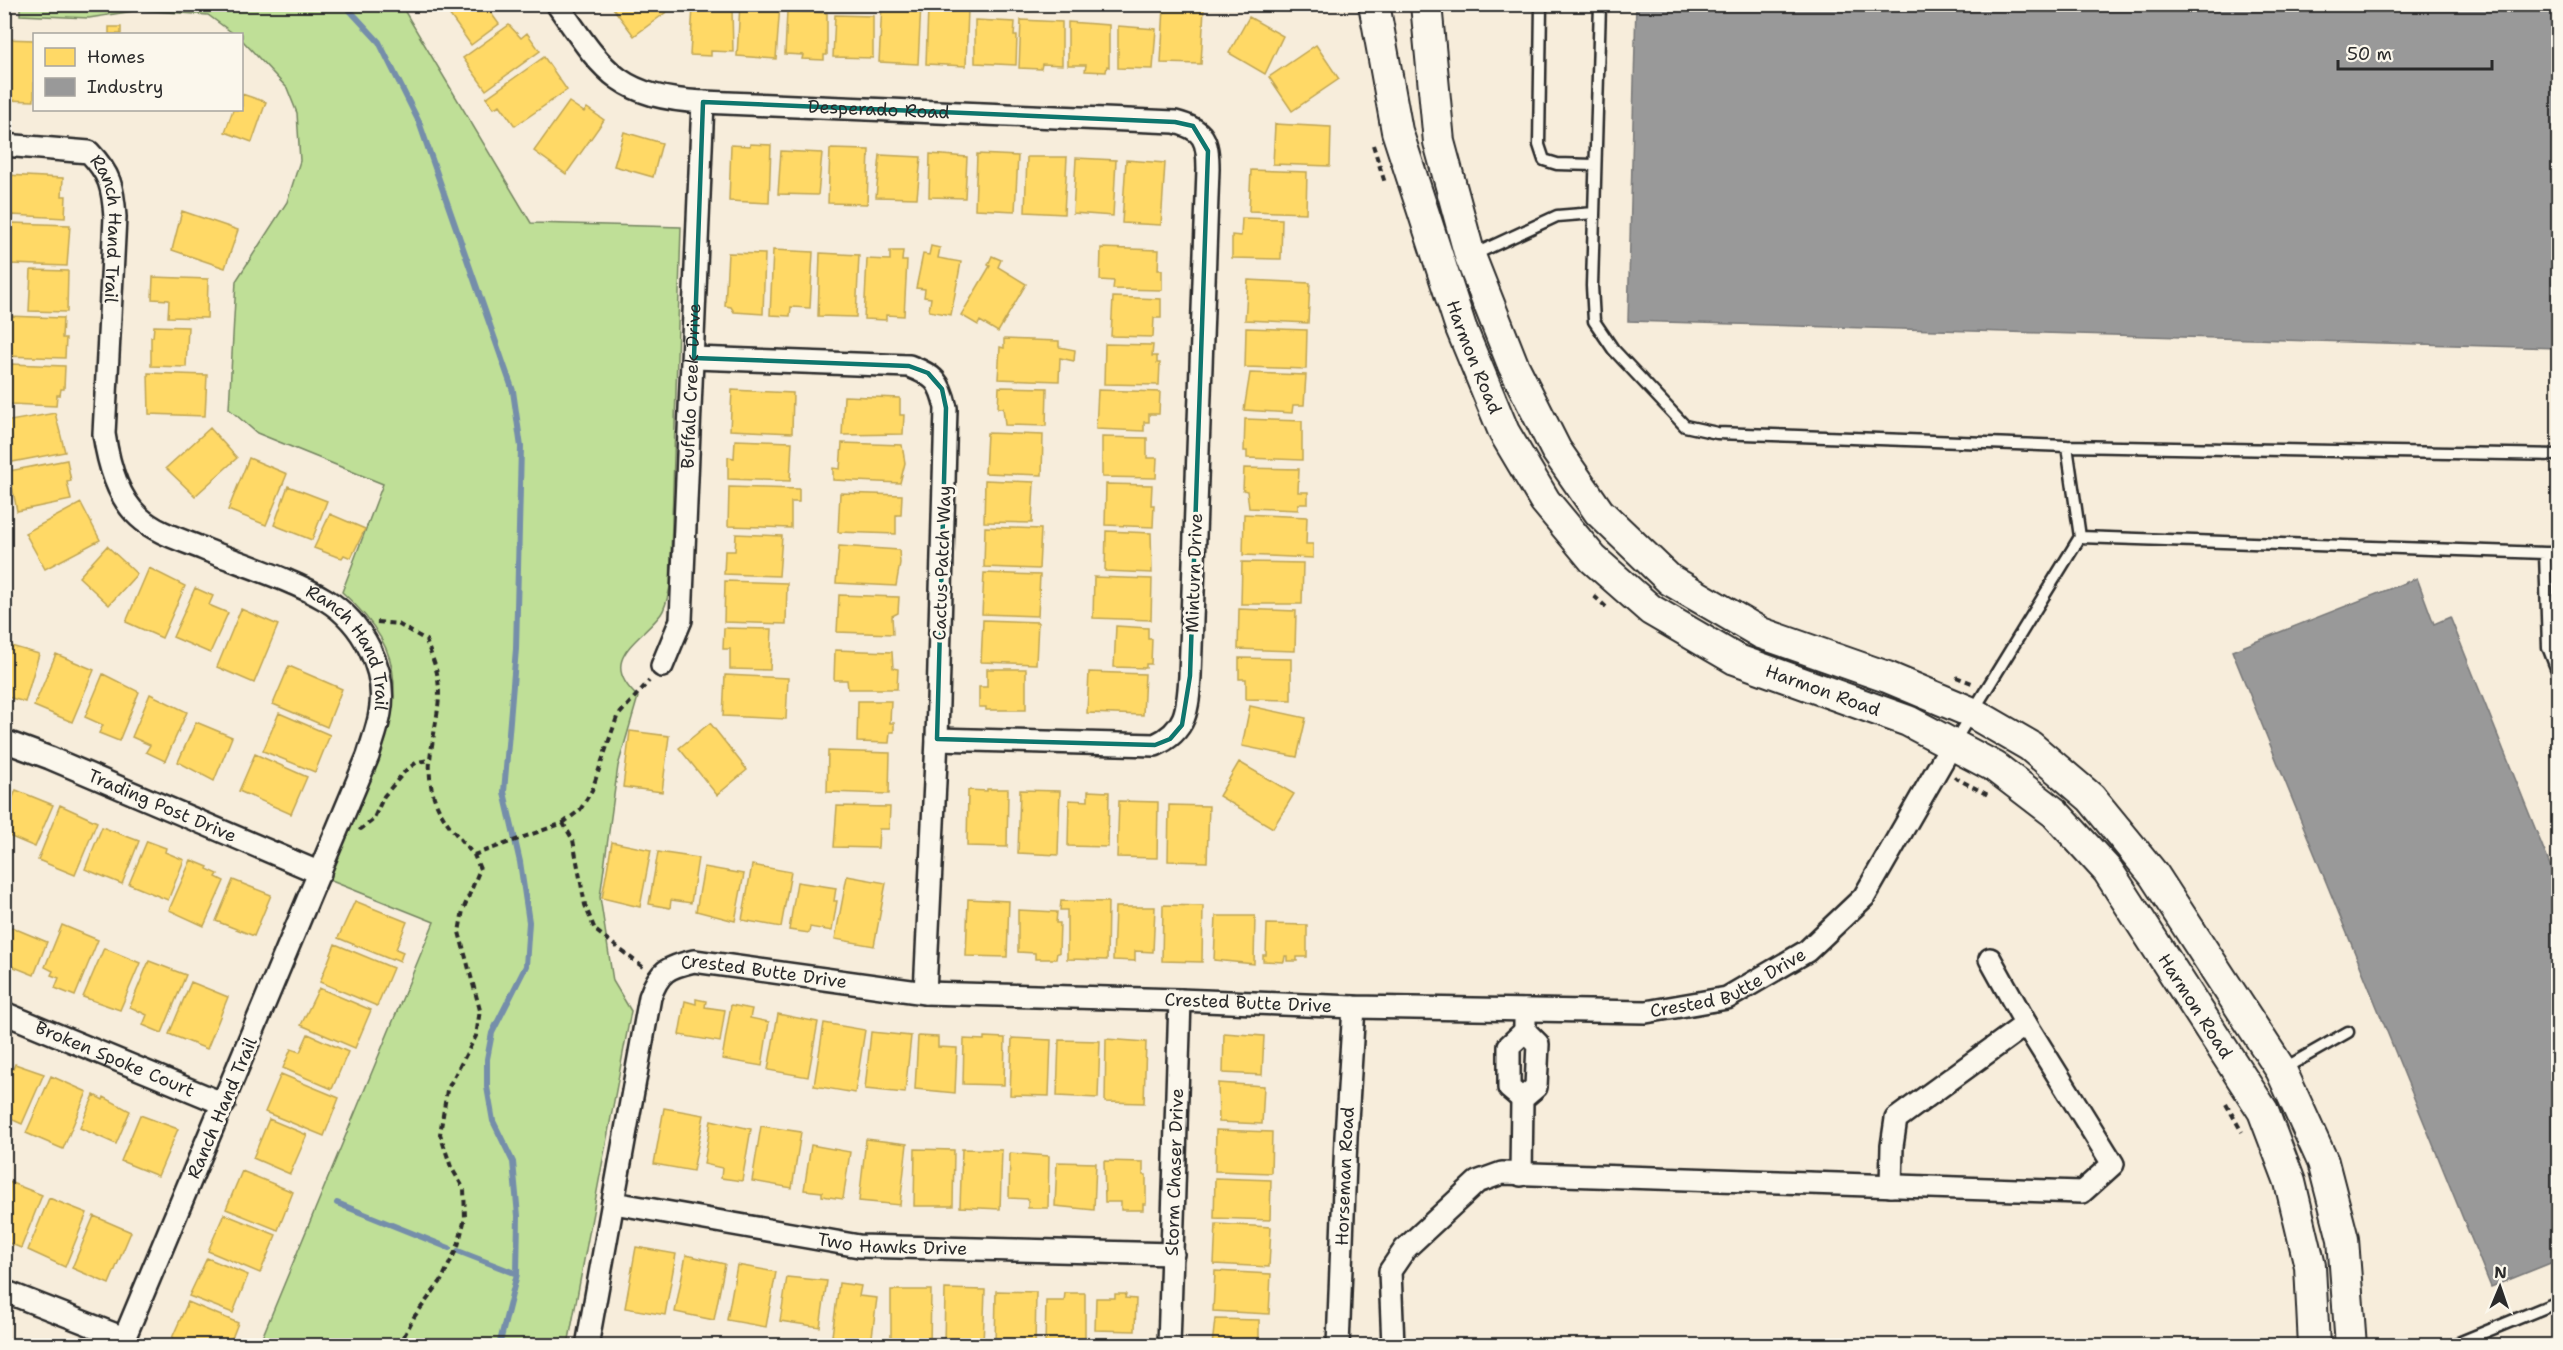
<svg xmlns="http://www.w3.org/2000/svg" width="2563" height="1350" font-family="'Shantell Sans',sans-serif">
<style>
.green{fill:#bfdf97;stroke:#758561;stroke-width:1.5}
.homes{fill:#ffd966;stroke:#bfa554;stroke-width:1.5}
.industry{fill:#999;stroke:#787878;stroke-width:1.5}
.lines{fill:none;stroke-linecap:round;stroke-linejoin:round}
.stream{stroke:#748eaa;stroke-width:6}
.lane-casing{stroke:#2b2b2b;stroke-width:15}
.street-casing{stroke:#2b2b2b;stroke-width:26}
.secondary-casing{stroke:#2b2b2b;stroke-width:34}
.path{stroke:#2b2b2b;stroke-width:4;stroke-dasharray:6 4.5;stroke-linecap:butt}
.lane{stroke:#fbf7ec;stroke-width:10}
.street{stroke:#fbf7ec;stroke-width:21}
.secondary{stroke:#fbf7ec;stroke-width:30}
.marked{fill:none;stroke:#0f766e;stroke-width:4.5;stroke-linejoin:round}
.labels{text-anchor:middle;stroke-width:6;stroke-linejoin:round;paint-order:stroke}
.street-label{font-size:18px;fill:#2b2b2b;stroke:#fbf7ec}
</style>
<rect width="100%" height="100%" fill="#f7eddb"/>
<filter id="ink" filterUnits="userSpaceOnUse"><feTurbulence type="fractalNoise" baseFrequency=".0167" numOctaves="2"/><feDisplacementMap in="SourceGraphic" scale="12" xChannelSelector="R" yChannelSelector="G"/><feConvolveMatrix kernelMatrix="1 2 1 2 8 2 1 2 1" color-interpolation-filters="sRGB"/></filter>
<g filter="url(#ink)">
<path class="green" d="M20,4L401,5L531,223L681,227L670,587C668,596 666,607 661,614C641,641 596,659 638,697L618,766L600,897L613,981L631,1011L568,1345H259L434,922L329,880C342,848 355,815 369,782C400,703 413,656 342,592L383,484L257,433L229,409L236,281L287,202L300,161L297,113L287,88L242,40V34H234L208,15L140,10L89,18L20,15Z"/>
<path class="homes" d="M455,4H494L488,9L499,24L471,45L447,11Z
M610,4H677L634,36Z
M740,4H780L776,59L737,56Z
M882,4H921L918,64L879,62Z
M1164,6L1204,8L1201,64L1161,63Z
M693,7L732,9L733,52L711,51V56L690,55Z
M928,8L968,9L966,66L926,64Z
M787,11L827,13V55H824V60L802,59L803,55L785,54Z
M835,15L873,16V58L833,57Z
M1249,17L1283,36L1265,74L1229,53Z
M975,20L1015,22L1014,36H1017L1016,65L975,63Z
M1021,20L1062,22V65L1042,64L1041,69L1019,68Z
M1068,22L1109,25V67L1107,66L1106,72L1085,71L1086,65H1068Z
M509,25L521,38L527,33L540,51L486,90L463,58Z
M1118,26L1156,29L1153,69L1118,68Z
M109,27H121V34H109Z
M4,39L34,40V101L4,100Z
M1316,45L1339,79L1292,111L1269,77Z
M544,57L567,90L515,126L500,105L494,108L486,98Z
M242,94L266,102L252,142L225,132L233,110H242Z
M569,102L584,112L587,108L604,120L566,174L534,151Z
M1275,124L1331,127L1330,166L1273,164Z
M624,132L662,143L653,177L614,166Z
M750,144L771,145L769,203L729,201L731,145L750,146Z
M830,149L869,150L867,204L828,203Z
M781,151L822,153L818,195L778,194Z
M930,154L967,157L965,198L929,197Z
M977,154L1018,156L1015,211L975,209Z
M880,155L921,157L917,198L876,197Z
M1027,157H1067L1064,214L1025,212Z
M1076,158L1116,160L1113,216L1073,213Z
M1126,160L1165,163L1161,225L1122,223Z
M1251,170L1307,172L1306,213L1249,211Z
M6,175L63,178L62,196H66L65,218L12,215V218H4Z
M182,211L238,230L225,268L172,250Z
M1242,218L1282,219L1281,259L1232,258V235L1241,236Z
M12,223L70,225L67,266L11,264Z
M931,246L940,248L938,258L961,262L951,315L929,311L931,298L924,297L925,289L916,288L923,254L929,255Z
M1101,248L1159,250L1158,270H1162V290L1113,289L1114,281L1100,280Z
M773,250L813,252L810,308L791,307L790,316L770,315Z
M890,251H903L902,261H907L904,316L886,315V320L864,319L867,259L890,260Z
M728,253L765,254L763,314L734,312L731,307L725,306Z
M820,253L859,255L856,317L818,316Z
M992,256L1001,260L998,267L1026,284L998,332L980,321L978,325L961,315L990,266L988,265Z
M31,270L68,271L67,312L29,311Z
M153,277L208,279L207,318L168,317L169,300L152,299Z
M1248,280L1310,283L1308,323L1245,320Z
M1113,297L1161,299V318H1154L1153,337L1111,336Z
M6,316L63,318L62,338H66L65,358L5,356Z
M154,326L188,327L186,367L151,366V337H153Z
M1246,328L1307,330L1306,369L1245,367Z
M1004,339L1059,341V347L1075,350L1074,361L1060,358L1059,381L998,379L1000,347L1004,348Z
M1105,344L1153,345L1152,356H1157V363H1160L1159,385L1104,384Z
M10,364L65,366L64,389H61L60,395H57L56,406L9,404Z
M148,373L207,375L205,416L149,414Z
M1250,373L1306,375L1304,405H1293L1292,413L1244,410Z
M999,387L1047,388L1046,426L1005,425L1003,408H998Z
M732,390L793,393L792,433L730,430Z
M1098,390L1160,392L1159,414H1149V422H1144V431L1096,429Z
M844,396L900,398V415H904L903,434L842,435Z
M55,413L65,452L7,463L4,422Z
M1245,419L1302,421V460L1247,458V451H1244Z
M210,428L237,458L195,496L166,468Z
M987,433L1043,435L1042,475L985,473Z
M1102,437L1147,438V458H1157L1156,478L1102,477Z
M735,440L792,442L790,481L728,479V457L734,458Z
M842,443L902,445L905,463L900,483L833,480V468L840,469Z
M249,458L287,474L266,525L228,510Z
M67,460L71,481L67,482L71,500L17,511L9,471Z
M1244,468L1299,469L1298,492H1308V504H1298V510L1249,508L1247,491L1243,490Z
M985,480L1034,482L1032,523L984,522Z
M1106,484L1152,485L1151,505H1154L1153,527L1105,525Z
M288,486L327,501L312,540L274,525Z
M729,487L799,489V502H791V528L728,526Z
M840,493L902,495L901,515H896V534L838,532Z
M81,503L100,540L45,569L25,533Z
M330,514L365,529L351,558L344,555L342,558L335,556L314,548Z
M1244,514L1307,517L1306,544H1313V558L1243,555Z
M985,527L1041,529L1039,569L984,567Z
M1106,531L1151,533L1152,573L1105,571Z
M736,534L782,536L779,576L724,574L725,551H735Z
M107,546L137,574L109,605L79,577Z
M839,546L899,550L900,563L896,586L836,583Z
M1242,562L1303,563L1302,604H1241Z
M149,568L185,586L162,638L126,622Z
M984,573L1040,575L1038,616L982,614Z
M1094,577L1152,579L1151,620L1093,618Z
M725,581L787,583L786,624L724,622Z
M195,588L213,596L209,605L228,613L210,653L173,637Z
M839,595L899,597L898,613L892,616L893,634L837,632Z
M241,609L278,625L254,683L217,667Z
M1239,609L1296,611L1295,651L1238,649Z
M983,620L1038,622L1036,664L981,662Z
M1116,626L1148,628V639H1152L1151,664H1146V668L1114,667Z
M724,628L772,629L770,670L730,669V649H723Z
M4,644L39,654L25,702L4,696Z
M835,650L892,652L893,668L898,669L897,689H848L847,680H834Z
M56,654L94,670L72,722L34,706Z
M1239,658L1291,659V700L1246,699V679H1239Z
M289,666L342,689L327,727L273,704Z
M987,669H1026V710H986V707H979V687H987Z
M1089,672L1145,674L1143,715L1087,713Z
M103,674L139,692L119,741L99,733L103,725L85,717Z
M725,675L788,678L786,719L723,716Z
M150,694L187,712L165,761L146,752L150,745L132,737Z
M858,701H891L890,723H894V732H890L889,743L857,742Z
M1250,706L1306,718L1297,757L1242,746Z
M279,713L330,735L315,772L263,751Z
M196,722L232,737L214,781L178,762Z
M710,723L747,770L717,795L679,748Z
M630,731L669,736L662,792L623,787Z
M828,751L890,753L889,794L827,792Z
M255,754L307,777L291,814L239,791Z
M1239,762L1294,794L1273,828L1219,796Z
M987,789H1008L1007,847L967,846L968,790L987,791Z
M16,790L53,805L35,847L4,834V818Z
M1020,790L1060,791L1058,855L1018,853Z
M1088,791L1109,792L1108,847L1068,846L1069,800L1088,801Z
M1119,801L1158,802L1157,858L1117,857Z
M60,805L97,822L75,875L38,860Z
M1169,805L1209,806L1207,862L1168,861Z
M837,806L890,807L889,829H879L878,848L834,847Z
M102,827L139,841L122,884L85,869Z
M147,841L166,848L165,852L184,860L168,900L129,884Z
M612,842L651,850L640,907L602,898Z
M658,852L698,858L691,903L671,900L670,908L649,904Z
M191,860L208,867L207,869L218,874L216,877L224,881L204,926L169,910Z
M752,865L791,872L781,927L742,920Z
M704,867L744,874L735,921L696,911Z
M847,876L886,883L874,946L835,939Z
M233,880L271,895L254,936L216,921Z
M797,882L836,888L834,901H837L832,931L810,927L809,933L789,930Z
M968,899L1009,901L1007,957L966,956Z
M355,901L407,922L396,949L403,952L400,961L393,958L392,960L338,938Z
M1061,901L1108,902L1107,960L1067,959V910H1060Z
M1163,905L1203,906L1202,962L1162,961Z
M1115,907H1155L1153,952L1135,951V961L1113,960Z
M1018,910L1057,912L1056,923H1060L1059,953H1057L1056,959H1035V953L1018,952Z
M1216,916H1255L1254,964L1214,960Z
M1267,924L1307,925V957H1297V961H1287V956H1285L1284,962L1263,961V955H1266Z
M62,925L98,940L75,996L55,988L59,978L51,975L53,971L45,967Z
M11,927L47,942L34,975L4,963V943Z
M335,944L393,968L377,1006L320,982Z
M104,948L140,963L120,1010L83,997Z
M149,961L186,975L162,1033L143,1025L147,1015L130,1007Z
M191,982L228,997L207,1049L169,1034Z
M319,988L371,1010L355,1048L301,1025Z
M696,999L706,1001L705,1007L725,1010L720,1042L679,1035L685,1001L696,1004Z
M731,1005L752,1009L750,1018L769,1022L762,1066L722,1059Z
M778,1014L818,1022L808,1077L768,1070Z
M824,1023L865,1030L855,1093L814,1086Z
M871,1032L911,1036L905,1093L865,1089Z
M1224,1033L1264,1036L1262,1075L1223,1073Z
M308,1034L348,1052L332,1089L283,1068L291,1049L300,1052Z
M918,1036L938,1037V1047L957,1048L955,1093L915,1089Z
M984,1037L1005,1038L1004,1085L963,1084L964,1039L984,1040Z
M1012,1038L1051,1040L1049,1096L1010,1095Z
M1106,1039L1146,1042L1144,1103L1105,1102Z
M1059,1040L1100,1041L1098,1098L1057,1096Z
M15,1064L44,1074L22,1124L4,1116V1066L13,1069Z
M281,1074L339,1098L324,1136L265,1112Z
M51,1076L87,1092L63,1149L26,1133Z
M1218,1083L1264,1086L1262,1124L1219,1122Z
M94,1095L103,1100L104,1097L130,1111L116,1144L80,1128Z
M664,1108L704,1115L693,1171L654,1164Z
M140,1115L178,1129L158,1176L121,1161Z
M269,1119L307,1135L290,1174L253,1158Z
M711,1120L751,1129L742,1181L721,1178L722,1168L704,1164Z
M761,1126L801,1132L792,1188L752,1181Z
M1216,1130L1272,1132L1271,1173L1215,1171Z
M866,1139L907,1144L900,1205L859,1201Z
M811,1145L850,1152L843,1199L822,1196V1192L804,1190Z
M915,1149L954,1150L953,1206H914Z
M962,1149L1002,1150L1000,1209L960,1207Z
M1010,1153L1049,1156L1048,1208H1028V1199L1009,1198Z
M1104,1161L1143,1162V1175H1146V1204H1143V1210H1121V1202H1105Z
M1057,1162L1096,1163L1094,1210L1055,1206Z
M242,1171L293,1192L278,1230L226,1209Z
M1215,1178L1271,1180L1270,1220L1214,1218Z
M4,1180L42,1195L21,1248L4,1241Z
M49,1198L87,1213L65,1267L28,1250Z
M224,1214L276,1235L260,1273L208,1251Z
M94,1216L131,1232L109,1284L72,1268Z
M1216,1224L1271,1227L1269,1267L1214,1264Z
M636,1247L676,1254L665,1315L625,1308Z
M686,1255L725,1264L714,1320L675,1312Z
M207,1258L248,1275L233,1313L189,1296Z
M737,1265L776,1272L766,1327L727,1320Z
M1215,1271L1271,1274L1269,1314L1213,1311Z
M787,1277L827,1281L820,1327L780,1321Z
M839,1283L861,1286L859,1296L877,1298L871,1344L832,1336Z
M945,1289L985,1290L983,1346H944Z
M891,1290H931L930,1346H891Z
M996,1291L1036,1292L1035,1346H995Z
M1065,1293H1085V1346L1045,1345L1046,1301H1064Z
M1115,1294H1126L1125,1298L1136,1299L1135,1331L1095,1330L1096,1298H1115Z
M188,1302L238,1323L229,1346H190L172,1338Z
M1215,1319L1259,1320V1346H1212Z
M4,1338L15,1342L17,1339L29,1344V1346H4Z"/>
<path class="industry" d="M1636,4H2558V348L1628,321Z
M2417,578L2434,624L2450,617L2558,885V1260L2491,1287L2232,651Z"/>
<g class="lines">
<path class="stream" d="M344,4L379,42L419,122L513,391L521,447L516,649L504,792L520,862L529,922L526,966L492,1033L487,1059V1087L493,1121L513,1162L518,1216L517,1274L499,1346
M337,1203L449,1248
M458,1251L517,1274
M500,1343L517,1346"/>
<g class="lane-casing">
<path id="lane" d="M1541,4L1539,145L1544,160L1557,164L1595,165
M1600,4L1592,286L1594,321L1613,349L1685,426L1717,433L2067,446
M1471,256L1557,216L1594,213
M2080,537L2067,446L2558,455
M2545,553H2558
M1954,742L2080,537L2545,553L2548,647L2558,673
M2283,1069L2348,1032
M2451,1346L2558,1302"/>
</g>
<g class="street-casing">
<g id="street">
<path id="s1" d="M557,4C603,70 616,97 703,102L1175,122C1204,129 1208,140 1208,169L1190,676C1188,708 1187,731 1155,745L937,739"/>
<path id="s2" d="M4,145L89,152C110,174 113,187 115,217L104,434C108,461 117,497 139,517C156,533 182,540 204,549C241,564 293,580 326,600C362,622 388,670 380,713C378,727 372,742 368,756L121,1346"/>
<path d="M694,358L909,366C935,376 940,381 946,408L937,739L925,993"/>
<path id="s3" d="M662,666L681,620L703,102"/>
<path id="s4" d="M4,741L50,758L320,873"/>
<path id="s5" d="M4,1013L224,1104"/>
<path d="M1522,1099L1509,1088V1046L1525,1031"/>
<path d="M1521,1175L1522,1099L1536,1087L1538,1044L1525,1031V1010"/>
<path d="M1891,1186L1892,1146L1896,1119L2026,1024"/>
<path id="s6" d="M614,1203L859,1246L1173,1254"/>
<path d="M4,1291L124,1338"/>
<path id="s7" d="M587,1346L650,997C659,971 668,967 694,961L925,993L1180,1000L1354,1007L1646,1012L1727,998L1807,951L1864,897L1952,744"/>
<path id="s8" d="M1169,1346L1180,1000"/>
<path id="s9" d="M1338,1346L1346,1137L1354,1007"/>
<path d="M1393,1346L1390,1271L1405,1249L1477,1182L1502,1173L2082,1192L2113,1164L2026,1024L1990,959"/>
</g>
</g>
<g class="secondary-casing">
<g id="secondary">
<path id="s10" d="M1374,4L1397,131L1461,328L1504,432L1545,501L1593,559L1651,610L1735,659L1908,721L1995,767L2055,813L2108,871L2263,1111L2290,1182L2310,1266L2314,1346"/>
<path d="M1426,4L1439,142L1470,256L1513,365L1556,450L1599,512L1670,580L1761,633L1887,677L1973,713L2030,746L2091,798L2154,875L2281,1070L2323,1162L2343,1239L2351,1346"/>
</g>
</g>
<path class="path" d="M1373,145L1385,183
M1594,596L1606,607
M377,622L398,624L426,640C430,653 437,667 438,680C441,700 436,720 433,740C422,794 439,816 474,855L563,823L573,840L585,905L595,930L644,968
M1956,677L1972,683
M1954,777L1990,796
M563,823L580,810L592,790L617,717L649,681
M359,828L361,829L373,820L384,796L406,770L417,762L430,760
M2226,1104L2242,1132
M399,1346L414,1317L441,1281L458,1246L465,1218L464,1189L451,1167L440,1134L447,1090L476,1036L480,1010L459,932L463,910L480,869L474,855"/>
<use href="#lane" class="lane"/>
<use href="#street" class="street"/>
<use href="#secondary" class="secondary"/>
</g>
</g>
<path class="marked" d="M703,102L1175,122L1193,126L1208,151L1190,676L1182,725L1170,739L1155,745L937,739L946,408L942,389L928,373L909,366L694,358Z"/>
<g class="labels">
<g class="street-label">
<text dy="6" stroke="none"><textPath href="#s1" startOffset="362">Desperado Road</textPath></text>
<text dy="6" stroke="none"><textPath href="#s2" startOffset="168">Ranch Hand Trail</textPath></text>
<text dy="6" stroke="none"><textPath href="#s10" startOffset="368">Harmon Road</textPath></text>
<text dy="6" stroke="none"><textPath href="#s3" startOffset="284">Buffalo Creek Drive</textPath></text>
<text transform="translate(942 563) rotate(-88)" y="6">Cactus Patch Way</text>
<text transform="translate(1194 573) rotate(-88)" y="6">Minturn Drive</text>
<text dy="6" stroke="none"><textPath href="#s2" startOffset="726">Ranch Hand Trail</textPath></text>
<text dy="6" stroke="none"><textPath href="#s10" startOffset="872">Harmon Road</textPath></text>
<text dy="6" stroke="none"><textPath href="#s4" startOffset="171">Trading Post Drive</textPath></text>
<text dy="6" stroke="none"><textPath href="#s7" startOffset="486">Crested Butte Drive</textPath></text>
<text dy="6" stroke="none"><textPath href="#s7" startOffset="1458">Crested Butte Drive</textPath></text>
<text dy="6" stroke="none"><textPath href="#s7" startOffset="972">Crested Butte Drive</textPath></text>
<text dy="6" stroke="none"><textPath href="#s10" startOffset="1376">Harmon Road</textPath></text>
<text dy="6" stroke="none"><textPath href="#s5" startOffset="120">Broken Spoke Court</textPath></text>
<text transform="translate(222 1108) rotate(-67)" y="6">Ranch Hand Trail</text>
<text dy="6" stroke="none"><textPath href="#s8" startOffset="174">Storm Chaser Drive</textPath></text>
<text dy="6" stroke="none"><textPath href="#s9" startOffset="170">Horseman Road</textPath></text>
<text dy="6" stroke="none"><textPath href="#s6" startOffset="282">Two Hawks Drive</textPath></text>
</g>
</g>
<rect width="2563" height="1350" fill="none" stroke="#fbf7ec" stroke-width="24"/>
<rect x="12" y="12" width="2539" height="1326" fill="none" stroke="#2b2b2b" stroke-width="2" filter="url(#ink)"/>
<rect x="33" y="33" width="210" height="78" fill="#fbf7ec" stroke="#a8a59f" stroke-width="1.5"/>
<rect x="45" y="48" width="30" height="18" fill="#ffd966" stroke="#a8a59f" stroke-width="1.5"/>
<text x="87" y="63" font-size="18" fill="#2b2b2b">Homes</text>
<rect x="45" y="78" width="30" height="18" fill="#999999" stroke="#a8a59f" stroke-width="1.5"/>
<text x="87" y="93" font-size="18" fill="#2b2b2b">Industry</text>
<g transform="translate(2500 1287) rotate(2)" stroke="#fbf7ec" stroke-width="4.5" paint-order="stroke">
<path d="M0-4.5L10 22L0 15L-10 22Z" fill="#2b2b2b"/>
<text y="-9" font-size="16" font-weight="bold" text-anchor="middle" fill="#2b2b2b">N</text>
</g>
<path d="M2338 60v9h154v-9" fill="none" stroke="#2b2b2b" stroke-width="3"/>
<text x="2347" y="60" font-size="18" fill="#2b2b2b" stroke="#fbf7ec" stroke-width="4.5" paint-order="stroke">50 m</text>
</svg>
